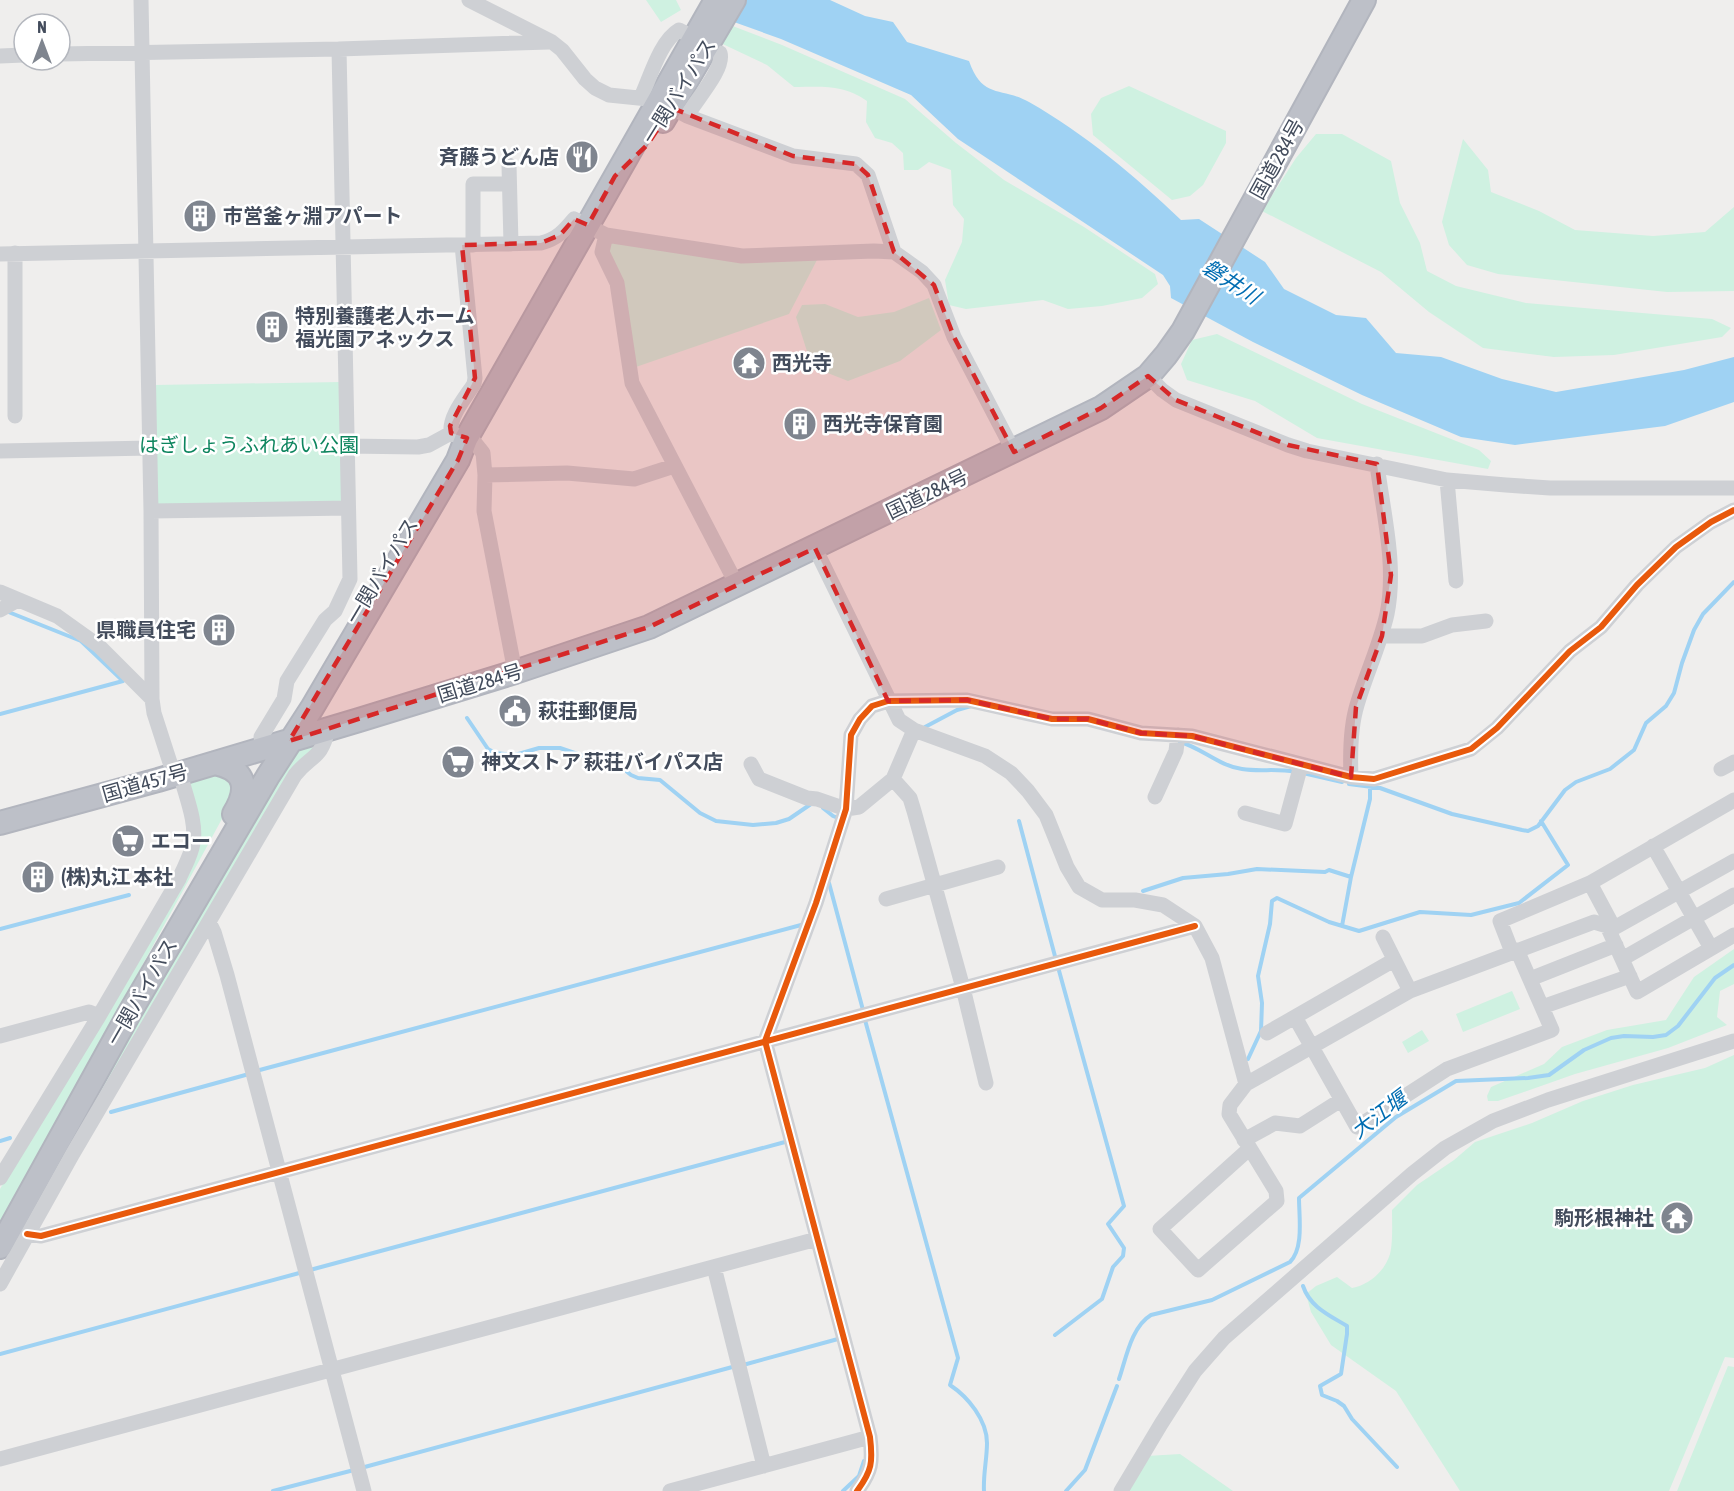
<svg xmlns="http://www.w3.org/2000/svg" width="1734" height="1491" font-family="'Asap Condensed','Noto Sans JP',sans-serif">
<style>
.green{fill:#cff1e1}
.water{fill:#9fd2f3}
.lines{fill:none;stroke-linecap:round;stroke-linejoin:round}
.stream{stroke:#9fd2f3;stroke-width:4}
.highway-casing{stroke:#b2b5be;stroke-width:26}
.minor{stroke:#ced0d4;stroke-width:15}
.highway{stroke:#bdc0c8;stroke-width:22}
.cycleway-casing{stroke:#fff;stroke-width:10}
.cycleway{stroke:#e8590c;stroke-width:6}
.marked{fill:#d62828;fill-opacity:0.2;stroke:#d62828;stroke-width:4.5;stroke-dasharray:12 8;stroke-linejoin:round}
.labels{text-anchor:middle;stroke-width:5;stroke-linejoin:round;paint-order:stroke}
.street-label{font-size:20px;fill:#434c5c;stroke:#fff}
.poi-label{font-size:20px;font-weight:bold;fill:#434c5c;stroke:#fff;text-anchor:start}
.park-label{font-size:20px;fill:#0d855e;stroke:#fff}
.water-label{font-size:21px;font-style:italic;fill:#006db2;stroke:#fff}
</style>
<rect width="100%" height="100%" fill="#efeeed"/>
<path class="green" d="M646,0H676L681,10L661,22Z
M730,25L782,45L905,99L956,143L1004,180L1084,227L1155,274L1158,284L1142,298L1102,306L1068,309L1043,300L966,309L949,305L945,280L962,242L964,219L953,205L951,170L929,162L918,170H904L903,153L892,143L875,138L866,122L867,101C843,84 823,87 794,87L767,65L712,39Z
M1129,86L1226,131V143L1203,185L1190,196L1172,200L1093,135L1091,114L1101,98Z
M1316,134H1342L1391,161L1400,203L1420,243L1427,271L1456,286L1526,303L1712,319L1731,328L1722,337L1614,355L1554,357L1483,348L1429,312L1381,272L1262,211L1296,158Z
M1463,139L1488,170L1491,192L1539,211L1575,230L1653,236L1705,232L1734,207V291L1667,292L1498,274L1467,265L1449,245L1442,222Z
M610,240L818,258L789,314L633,368L607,253Z
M929,298L941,330L900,361L848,381L820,370H813L796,317L802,305L825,304L858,317L894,312Z
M1217,334L1362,404L1479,450L1491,461L1488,469L1317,438L1255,401L1187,380L1181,364L1192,340Z
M341,382L344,505L156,507L154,385Z
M315,745L9,1255L6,1254L137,1017L288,761L302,747Z
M226,772L236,793L0,1227V1189L188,872L190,785L193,779Z
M1734,949V984L1720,991L1717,1017L1727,1025L1668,1048L1575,1074L1498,1101H1488L1487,1096L1491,1087L1544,1064L1562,1047L1607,1030L1666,1020L1694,977Z
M1512,991L1520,1009L1463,1032L1456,1014Z
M1422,1030L1429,1041L1408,1053L1402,1042Z
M1734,1055V1358L1725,1357L1669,1491H1460L1396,1391L1331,1345L1311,1312L1306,1294L1316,1286L1337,1277L1352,1288C1369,1285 1385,1271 1390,1254C1393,1243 1392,1222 1392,1210L1417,1185L1454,1160L1475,1142L1532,1123L1583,1101L1633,1085L1705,1068Z
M1728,1366L1734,1367V1491H1677Z
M1180,1454L1233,1491H1128L1147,1456Z"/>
<path class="water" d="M708,0H830L865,16L893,22L907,42L969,61C983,100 1000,86 1029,102C1085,134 1135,176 1181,220L1199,219L1265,262L1284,289L1336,315L1366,318L1396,353L1441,357L1502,379L1556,392L1684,370L1734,357V402L1665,426L1515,445L1461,437L1362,395L1253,342L1171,298L1170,286L1163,275L958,139L911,95L781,39L720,17Z"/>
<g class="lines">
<path class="stream" d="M0,714L123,681L81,641L6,611
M467,718L488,749L495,753L515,755L539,748H560L598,761L616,763L631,775L638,778L660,780L700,813L716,821L753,825L776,823L789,819L811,804
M925,727L957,710L971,706
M1180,742C1202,748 1219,766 1242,769C1260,772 1277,768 1295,772
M1303,773L1342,782
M1349,784L1380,788L1452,814L1522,830L1528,831L1538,826L1565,790L1576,782L1610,769L1634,750L1646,723L1666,706L1674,693L1682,663L1694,630L1703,614L1734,582
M823,808L833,816L838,818
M1019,821L1056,960
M829,883L863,1010
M1143,891L1183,878L1228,874L1257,869L1325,872L1329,870L1351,877
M1342,926L1351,877L1370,799V787
M0,929L129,895
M865,1020L958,1358L950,1385C968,1397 987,1420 987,1443C987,1459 983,1475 984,1491
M1248,1059L1261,1031L1262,1003L1258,976L1270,924L1272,901L1277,898L1329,922L1359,931L1420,912L1471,915L1519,903L1568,865L1541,821
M256,1071L801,925
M111,1112L249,1074
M0,1141L10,1138
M310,1270L785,1142
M1303,1286C1310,1307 1329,1315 1347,1326V1334L1341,1374L1320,1386L1322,1395L1337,1401L1344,1406L1352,1419L1397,1467
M1055,1335L1102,1299L1113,1267L1123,1256L1124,1248L1108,1224L1124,1206L1058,967
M0,1354L303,1272
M743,1365L838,1339
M1119,1379C1126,1359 1131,1327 1151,1315L1212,1300L1290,1262C1304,1248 1299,1217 1299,1198L1396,1117L1456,1081L1528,1078L1549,1075L1584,1050L1611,1038L1624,1036L1653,1037L1666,1035L1678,1026L1715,978L1734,965
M361,1468L736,1366
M273,1491L354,1470
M843,1491L859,1476L864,1461
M1066,1491L1085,1470L1117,1386"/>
<g class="highway-casing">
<path id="highway" d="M663,121L734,0
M215,763C247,770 249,789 234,814
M0,823L158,780L359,720L515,672L649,627L1101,408L1148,376L1166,355L1183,331L1364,0
M0,1247L130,1012L268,776L312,708L458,460L466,439L716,0"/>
</g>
<path class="minor" d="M141,0L151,511L152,699L154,713L174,775
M469,0L552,42L562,50L585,79L595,88L609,95L658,100L687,116L793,156L856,164L868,175L894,252L922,272L934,285L954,337L1014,452
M60,54L339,49L549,42
M0,56L24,55
M641,97C650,78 660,41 679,30L685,33
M687,116C695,101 725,69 720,53
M509,165L511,244
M606,235L602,252L617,283L632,383L737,585
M473,245V184H509
M0,254L541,243C557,239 564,231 574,219L606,235L742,256L874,251L894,252
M1148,376L1162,390L1176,400L1288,445L1307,451L1447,480L1506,485L1550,488H1734
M15,416V253
M451,433C449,416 465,398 474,384L475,378L462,245
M347,446L418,447L429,445L451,433L475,443L483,453L485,475L484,511L515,672
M0,451L150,448
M485,475L567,473L634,479L674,466
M1447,480L1456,581
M151,511L348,508
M815,548L899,720L914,730L985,756L1011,773L1028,791L1046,815L1067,867L1079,887L1102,900H1135L1163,905L1195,926L1212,958L1246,1084L1230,1105L1229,1114L1276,1191L1277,1201L1198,1270L1160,1229L1249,1149
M0,592L57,616L99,646L152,699
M0,610L18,600
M1382,636H1422L1452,625L1486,621
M263,748L261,737L284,699L287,681L325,620L335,611L350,579L339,49
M751,764L759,779L807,798L817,799L846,809L859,807L893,779L914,730
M1721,769L1734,762
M1351,777C1350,753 1350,728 1357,705C1366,674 1380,645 1387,614C1397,565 1383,513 1377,464
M893,779L910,798L914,811L963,988L986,1083
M1155,797L1176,751L1178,735
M1245,813L1285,824L1301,765
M1653,846L1711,948
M1590,883L1614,928
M886,899L998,867
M209,922L214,932L227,975L364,1491
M1607,926L1637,992L1734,935
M1383,937L1410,991
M1512,952L1500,921L1590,883L1734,800
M1622,959L1734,895
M1530,979L1616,945
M1542,1007L1630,976
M1295,1017L1357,1127L1447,1069L1552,1030L1517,950
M1267,1033L1394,960
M0,1036L89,1012L99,1016
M1246,1084L1410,991L1594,922L1614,928L1734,861
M1244,1140L1275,1123L1300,1126L1341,1100
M0,1178L99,1016L179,879C184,867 191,856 193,843C197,821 185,795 180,773
M27,1234L41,1236L1195,926
M714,1267L764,1466
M0,1284L72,1155L295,775C312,754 321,760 328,729
M0,1459L817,1239
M670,1491L870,1437
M857,1491C872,1471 873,1462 870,1437L765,1041L816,903L846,809L851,735L860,719L872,706L888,701L967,700L1052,719H1088L1141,733L1192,736L1351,777L1374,779L1471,749L1497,728L1570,651L1601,627L1637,585L1676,547L1711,522L1734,510
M1121,1491L1161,1424L1195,1371L1224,1338L1412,1174L1445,1148L1493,1121L1548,1100L1734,1041"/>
<use href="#highway" class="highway"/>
<g class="cycleway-casing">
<path id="cycleway" d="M27,1234L41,1236L1195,926
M857,1491C872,1471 873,1462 870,1437L765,1041L816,903L846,809L851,735L860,719L872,706L888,701L967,700L1052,719H1088L1141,733L1192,736L1351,777L1374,779L1471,749L1497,728L1570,651L1601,627L1637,585L1676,547L1711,522L1734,510"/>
</g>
<use href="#cycleway" class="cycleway"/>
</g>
<path class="marked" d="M672,108L793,156L856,164L868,175L894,252L934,285L954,337L1014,452L1101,408L1148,376L1176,400L1288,445L1377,464L1391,575L1382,636L1356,707L1351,777L1192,736L1141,733L1088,719H1052L967,700L888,701L815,548L649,627L289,741L458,460L467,438L451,433L450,426L475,378L462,245L541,243L560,235L574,219L588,225L615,176L647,145Z"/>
<defs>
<g id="restaurant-disc" transform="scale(1.725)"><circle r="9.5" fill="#7f858f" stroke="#fff"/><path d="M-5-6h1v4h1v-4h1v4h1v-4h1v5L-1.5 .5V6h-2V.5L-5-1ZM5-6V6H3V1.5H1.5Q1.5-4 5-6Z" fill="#fff"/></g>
<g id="building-disc" transform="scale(1.725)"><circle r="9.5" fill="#7f858f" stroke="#fff"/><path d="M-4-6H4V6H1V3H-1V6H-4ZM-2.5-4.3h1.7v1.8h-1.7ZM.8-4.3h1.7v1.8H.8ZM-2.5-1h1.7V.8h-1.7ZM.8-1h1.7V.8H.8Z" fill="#fff"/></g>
<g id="temple-disc" transform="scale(1.725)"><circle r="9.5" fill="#7f858f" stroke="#fff"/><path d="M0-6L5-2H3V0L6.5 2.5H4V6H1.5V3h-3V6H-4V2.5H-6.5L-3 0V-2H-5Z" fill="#fff"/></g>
<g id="civic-disc" transform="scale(1.725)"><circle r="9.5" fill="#7f858f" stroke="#fff"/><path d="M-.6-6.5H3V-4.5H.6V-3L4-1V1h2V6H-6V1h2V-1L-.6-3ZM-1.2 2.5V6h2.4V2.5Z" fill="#fff"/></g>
<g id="supermarket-disc" transform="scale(1.725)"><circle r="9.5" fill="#7f858f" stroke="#fff"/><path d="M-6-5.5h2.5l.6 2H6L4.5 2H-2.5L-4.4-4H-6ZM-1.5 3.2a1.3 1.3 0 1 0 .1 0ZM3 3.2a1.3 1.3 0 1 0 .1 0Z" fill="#fff"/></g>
</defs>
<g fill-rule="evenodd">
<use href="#restaurant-disc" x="582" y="157"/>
<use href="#building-disc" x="200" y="216"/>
<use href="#building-disc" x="272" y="327"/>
<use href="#temple-disc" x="749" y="363"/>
<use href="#building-disc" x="800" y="424"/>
<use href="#building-disc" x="219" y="630"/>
<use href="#civic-disc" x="515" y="711"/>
<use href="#supermarket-disc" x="458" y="762"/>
<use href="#supermarket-disc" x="128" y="841"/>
<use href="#building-disc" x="38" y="877"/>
<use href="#temple-disc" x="1677" y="1218"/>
</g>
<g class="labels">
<g class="street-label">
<text transform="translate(679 91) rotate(-58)" y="7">一関バイパス</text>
<text transform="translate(1277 159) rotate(-61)" y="7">国道284号</text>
<text transform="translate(927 494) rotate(-26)" y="7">国道284号</text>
<text transform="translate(382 571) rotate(-59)" y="7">一関バイパス</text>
<text transform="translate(480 683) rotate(-17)" y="7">国道284号</text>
<text transform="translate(145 783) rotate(-16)" y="7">国道457号</text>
<text transform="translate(142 992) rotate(-60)" y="7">一関バイパス</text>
</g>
<g class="poi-label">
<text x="559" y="164" text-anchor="end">斉藤うどん店</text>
<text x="223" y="223">市営釜ヶ淵アパート</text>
<text x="295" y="323">特別養護老人ホーム<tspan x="295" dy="23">福光園アネックス</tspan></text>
<text x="772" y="370">西光寺</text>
<text x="823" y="431">西光寺保育園</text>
<text x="196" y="637" text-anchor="end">県職員住宅</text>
<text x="538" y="718">萩荘郵便局</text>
<text x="481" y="769">神文ストア 萩荘バイパス店</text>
<text x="151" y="848">エコー</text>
<text x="61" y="884">(株)丸江 本社</text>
<text x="1654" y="1225" text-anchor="end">駒形根神社</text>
</g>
<g class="park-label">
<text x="249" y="452">はぎしょうふれあい公園</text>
</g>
<g class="water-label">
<text transform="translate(1231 282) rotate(33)" y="7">磐井川</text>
<text transform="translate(1379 1115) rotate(-37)" y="7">大江堰</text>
</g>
</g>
<g transform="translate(42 42)"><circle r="28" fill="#ffffff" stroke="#b4b7be" stroke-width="1.5"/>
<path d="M0-4.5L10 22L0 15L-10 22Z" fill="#7f858f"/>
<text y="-9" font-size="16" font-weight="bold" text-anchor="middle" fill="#434c5c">N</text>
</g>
</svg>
